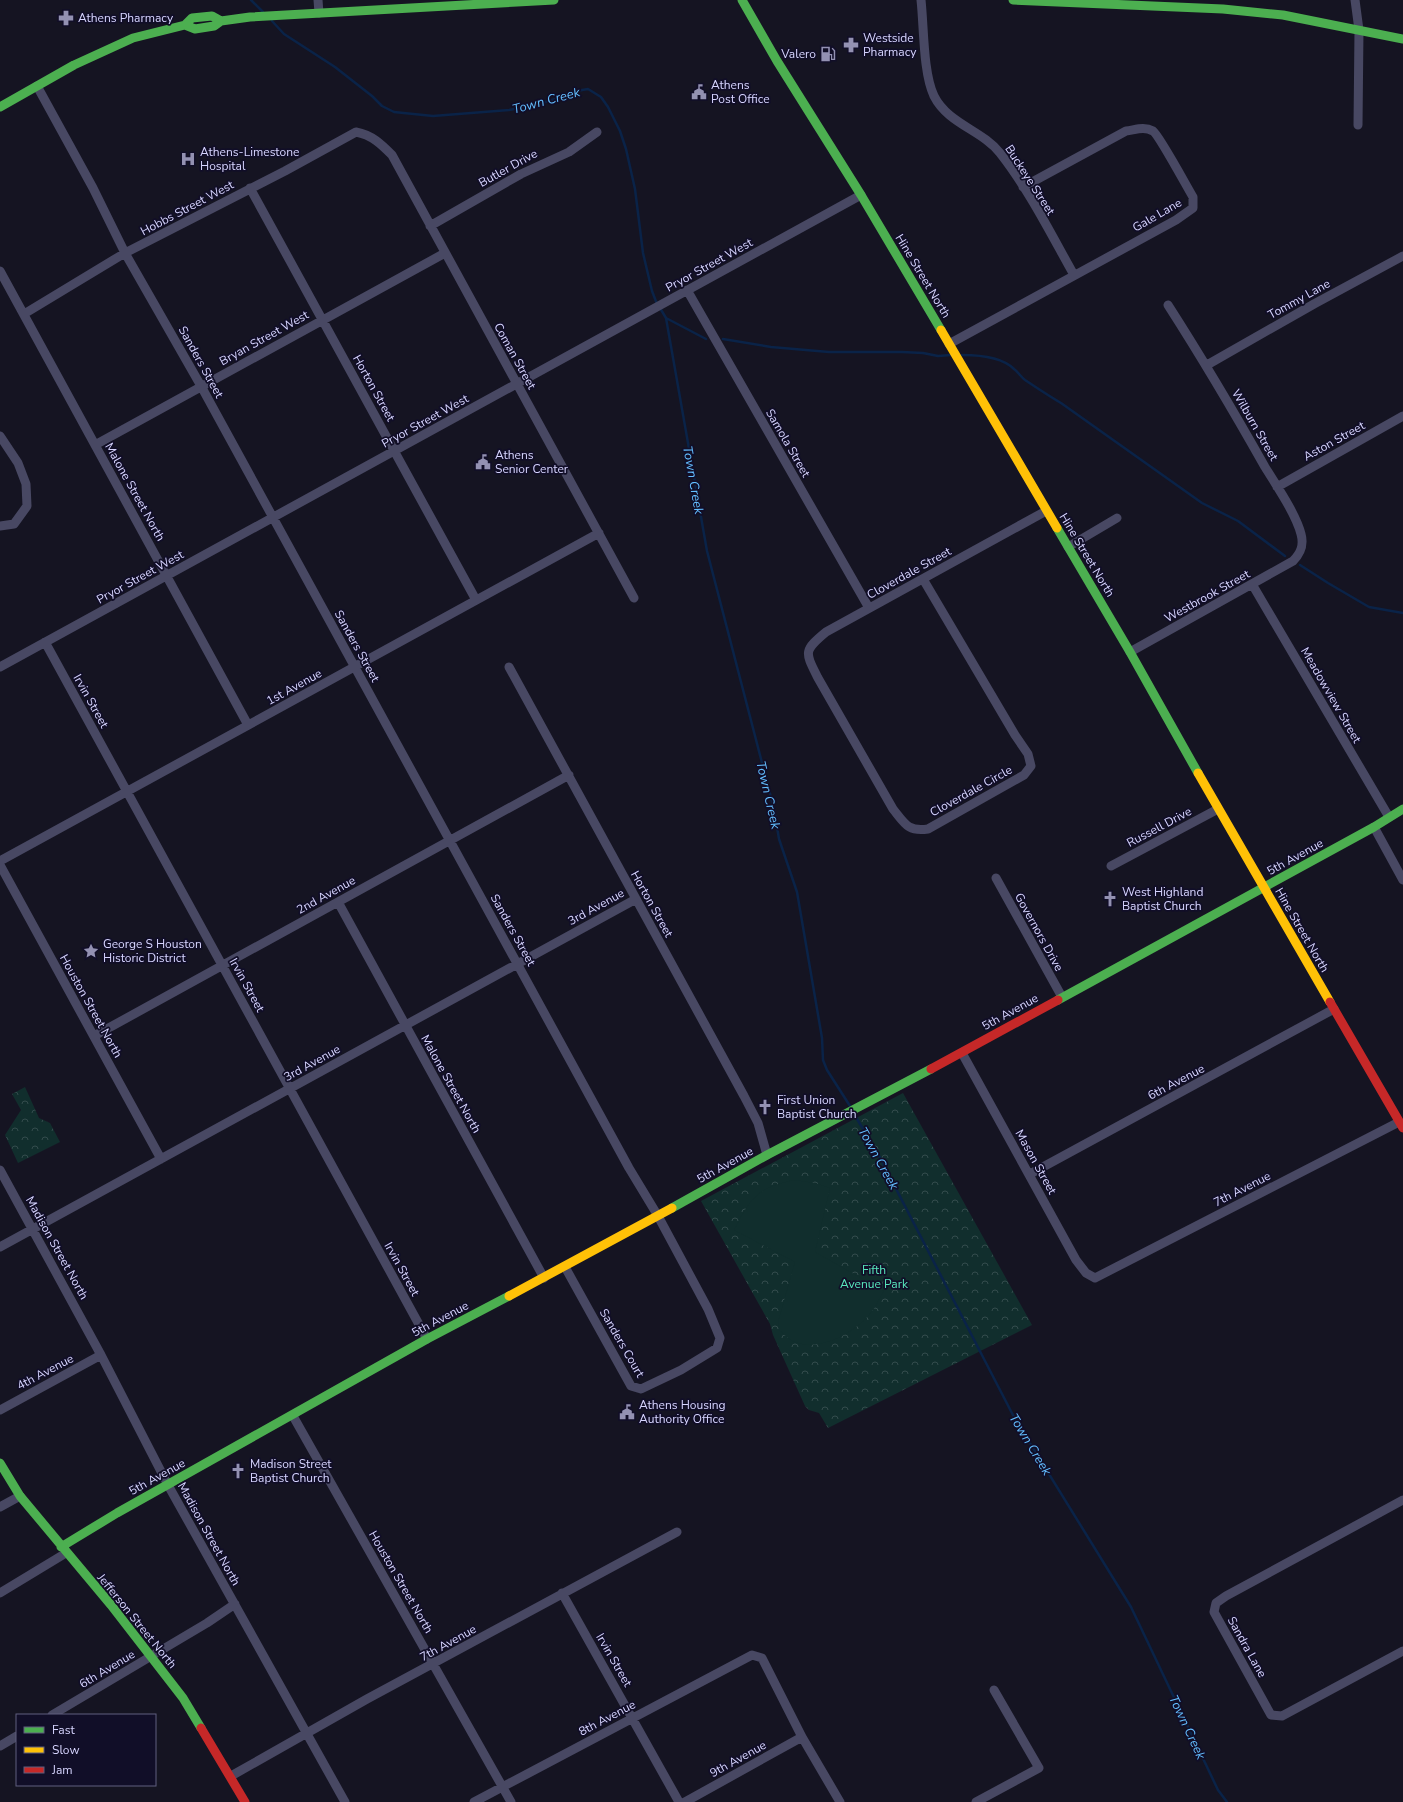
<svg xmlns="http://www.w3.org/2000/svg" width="1403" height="1802" font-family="'Nunito Sans',sans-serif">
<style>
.park{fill:url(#park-crowns)}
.garden{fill:#112e2d}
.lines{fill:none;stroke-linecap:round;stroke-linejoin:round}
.stream{stroke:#0a2348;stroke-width:2.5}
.street{stroke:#484863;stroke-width:9}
.fast{stroke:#4caf50;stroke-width:9}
.slow{stroke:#ffc107;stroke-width:9}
.jam{stroke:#c62828;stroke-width:9}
.labels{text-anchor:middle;stroke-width:3.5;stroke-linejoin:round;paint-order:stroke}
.poi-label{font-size:12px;fill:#d7d5ff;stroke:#110e28;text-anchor:start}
.street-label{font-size:12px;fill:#d7d5ff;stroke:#110e28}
.park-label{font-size:12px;fill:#58e8bd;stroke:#110e28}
.water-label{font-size:13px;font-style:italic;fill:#63beff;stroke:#110e28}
</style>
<defs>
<pattern id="park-crowns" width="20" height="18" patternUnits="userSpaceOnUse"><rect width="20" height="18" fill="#112e2d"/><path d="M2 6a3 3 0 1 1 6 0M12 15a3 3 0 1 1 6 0" fill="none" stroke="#334b4c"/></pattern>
</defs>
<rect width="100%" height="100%" fill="#151422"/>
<path class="park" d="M25,1087L39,1118L50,1123L60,1142L18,1163L5,1135L21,1110L12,1094Z
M903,1093L1032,1325L828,1428L819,1413L809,1410L805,1406L773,1335L770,1324L701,1201Z"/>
<path class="garden" d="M794,1180L815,1183L830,1188L815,1252L884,1291C879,1299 875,1309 869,1315C854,1333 822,1350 798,1343C791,1342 785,1335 780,1331L778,1322L795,1262L734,1230C751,1197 757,1188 794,1180Z"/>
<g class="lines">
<path class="stream" d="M251,0L263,12
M272,21L284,34L335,67L372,96L382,106L394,112L433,116L509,110L536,105L555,99L571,92L588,89L601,97L608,107L620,131L626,149L635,189L643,253L652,291L657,304
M660,308L666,318L707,551L774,809L779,839L797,892L822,1038L823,1060L827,1070L850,1106
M666,318L706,339
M723,339L771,347L829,352H902L923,353L938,356L951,355
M962,355C978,355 1002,357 1014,369C1018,372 1021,377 1025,380C1037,388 1049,396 1061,403L1202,503L1238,521L1285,556
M1300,565L1328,583L1369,607L1403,613
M854,1114L877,1152L1015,1419L1131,1607L1218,1790L1227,1802"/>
<path class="street" d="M318,0L319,13
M921,0C924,27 923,73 934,96C948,124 982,130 1000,153C1029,190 1051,234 1074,275
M1355,0L1359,30L1358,125
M37,86L93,188L125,253L201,386L629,1168L658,1216L708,1309L720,1338L717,1348L681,1370L641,1389L631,1386L565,1267
M250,188L476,600
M430,226L521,174L569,152L597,132
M0,271L248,725
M687,290L869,608
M24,314L125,253L285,171L356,132C372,135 381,144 392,155L634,598
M949,344L1176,220L1193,208V197C1187,187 1159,135 1153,131C1144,126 1135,130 1126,131L1023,187
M1207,365L1314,304L1403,256
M0,436L18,463L26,484L27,506L14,524L0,526
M95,445L445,253
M1277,487L1403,416
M1068,547L1117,518
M923,579L1015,735L1028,754L1031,766L1024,775L928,829C908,832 905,824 893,809L818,678C805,652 803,651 826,632L1046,511
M1252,584L1389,817
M45,642L427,1339
M1130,652L1293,561C1301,553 1304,545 1301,534C1296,514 1276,485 1265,467C1234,412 1202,358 1168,305
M0,667L861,195
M509,667L744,1096L758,1123L767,1155
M1374,827L1403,880
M0,861L599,533
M0,865L161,1159
M1111,866L1218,809
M996,878L1062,997
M338,902L544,1278
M94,1036L569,775
M962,1053L1076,1260L1086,1273L1095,1278L1399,1122
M0,1170L101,1355L168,1485L345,1802
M1030,1174L1334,1009
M0,1247L636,899
M0,1410L101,1355
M293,1416L511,1802
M1403,1500L1226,1596L1216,1603L1214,1612L1271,1715L1282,1716L1403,1651
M0,1507L20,1496
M0,1593L66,1553
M562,1593L679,1802
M52,1715L207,1623L235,1604
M0,1746L17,1736
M231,1776L367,1699L677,1532
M474,1802L752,1655L762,1658L802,1737L840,1802
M685,1802L802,1737
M976,1802L1039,1768L994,1690"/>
<path class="fast" d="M742,0L777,61L861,195L941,330
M1013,0L1223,9L1283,15L1403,39
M185,25L195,29L214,26L221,21L250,17L554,0
M0,107L74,65L133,38L185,25L192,18L212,16L221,21
M1057,528L1130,652L1198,773
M1058,1000L1374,827L1403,809
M672,1208L767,1155L931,1069
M0,1463L20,1496L111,1605L183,1698L201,1728
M61,1547L117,1513L427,1339L509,1296"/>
<path class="slow" d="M941,330L1057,528
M1198,773L1330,1002
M509,1296L672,1208"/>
<path class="jam" d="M1330,1002L1403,1128
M931,1069L1058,1000
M201,1728L245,1802"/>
</g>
<defs>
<g id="pharmacy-bare" transform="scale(1.2)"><path d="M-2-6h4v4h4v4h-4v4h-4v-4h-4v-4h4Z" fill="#9391b2" stroke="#110e28" stroke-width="2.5" paint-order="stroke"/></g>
<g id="fuel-bare" transform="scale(1.2)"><path d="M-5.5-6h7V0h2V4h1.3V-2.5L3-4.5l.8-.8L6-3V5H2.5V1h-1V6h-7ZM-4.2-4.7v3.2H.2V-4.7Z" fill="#9391b2" stroke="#110e28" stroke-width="2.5" paint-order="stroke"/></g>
<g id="civic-bare" transform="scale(1.2)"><path d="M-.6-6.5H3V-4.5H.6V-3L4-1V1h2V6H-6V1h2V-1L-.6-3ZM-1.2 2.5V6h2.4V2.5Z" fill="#9391b2" stroke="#110e28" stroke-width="2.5" paint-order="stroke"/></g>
<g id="hospital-bare" transform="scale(1.2)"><path d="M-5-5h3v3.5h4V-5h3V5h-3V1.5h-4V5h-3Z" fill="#9391b2" stroke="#110e28" stroke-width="2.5" paint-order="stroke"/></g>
<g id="church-bare" transform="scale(1.2)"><path d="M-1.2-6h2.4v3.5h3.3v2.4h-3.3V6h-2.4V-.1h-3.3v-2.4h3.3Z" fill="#9391b2" stroke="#110e28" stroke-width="2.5" paint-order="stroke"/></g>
<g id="sight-bare" transform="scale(1.2)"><path d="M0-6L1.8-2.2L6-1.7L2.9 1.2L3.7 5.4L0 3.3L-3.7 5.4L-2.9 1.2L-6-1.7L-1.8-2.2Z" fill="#9391b2" stroke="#110e28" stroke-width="2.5" paint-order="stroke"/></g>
</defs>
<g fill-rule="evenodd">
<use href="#pharmacy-bare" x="66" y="18"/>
<use href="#pharmacy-bare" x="851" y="45"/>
<use href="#fuel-bare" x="828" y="54"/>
<use href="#civic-bare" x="699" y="92"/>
<use href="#hospital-bare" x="188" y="159"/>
<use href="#civic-bare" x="483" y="462"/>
<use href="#church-bare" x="1110" y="899"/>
<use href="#sight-bare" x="91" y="951"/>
<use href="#church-bare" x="765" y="1107"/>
<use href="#civic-bare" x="627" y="1412"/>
<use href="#church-bare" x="238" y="1471"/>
</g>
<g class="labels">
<g class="poi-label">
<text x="78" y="22">Athens Pharmacy</text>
<text x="863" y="42">Westside<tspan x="863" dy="14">Pharmacy</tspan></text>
<text x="816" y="58" text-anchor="end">Valero</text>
<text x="711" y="89">Athens<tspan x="711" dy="14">Post Office</tspan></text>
<text x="200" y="156">Athens-Limestone<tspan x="200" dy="14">Hospital</tspan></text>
<text x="495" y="459">Athens<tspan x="495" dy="14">Senior Center</tspan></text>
<text x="1122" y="896">West Highland<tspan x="1122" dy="14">Baptist Church</tspan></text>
<text x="103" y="948">George S Houston<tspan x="103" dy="14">Historic District</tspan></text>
<text x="777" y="1104">First Union<tspan x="777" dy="14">Baptist Church</tspan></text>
<text x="639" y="1409">Athens Housing<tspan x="639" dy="14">Authority Office</tspan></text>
<text x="250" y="1468">Madison Street<tspan x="250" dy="14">Baptist Church</tspan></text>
</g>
<g class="street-label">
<text transform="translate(508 168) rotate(-29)" y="4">Butler Drive</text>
<text transform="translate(1030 180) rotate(57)" y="4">Buckeye Street</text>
<text transform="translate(187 208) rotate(-28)" y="4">Hobbs Street West</text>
<text transform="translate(1157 215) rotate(-30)" y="4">Gale Lane</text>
<text transform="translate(709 265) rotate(-29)" y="4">Pryor Street West</text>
<text transform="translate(923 276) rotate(59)" y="4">Hine Street North</text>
<text transform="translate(1299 299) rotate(-29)" y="4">Tommy Lane</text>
<text transform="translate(264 338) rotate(-29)" y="4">Bryan Street West</text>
<text transform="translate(515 356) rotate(61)" y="4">Coman Street</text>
<text transform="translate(201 362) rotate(61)" y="4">Sanders Street</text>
<text transform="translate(374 388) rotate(61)" y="4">Horton Street</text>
<text transform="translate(425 421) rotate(-29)" y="4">Pryor Street West</text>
<text transform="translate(1255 425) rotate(60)" y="4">Wilburn Street</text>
<text transform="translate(1334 441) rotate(-29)" y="4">Aston Street</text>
<text transform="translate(788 443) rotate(60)" y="4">Samola Street</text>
<text transform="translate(135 492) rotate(61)" y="4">Malone Street North</text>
<text transform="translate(1087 555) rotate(59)" y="4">Hine Street North</text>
<text transform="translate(909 573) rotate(-29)" y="4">Cloverdale Street</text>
<text transform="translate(140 577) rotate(-29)" y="4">Pryor Street West</text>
<text transform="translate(1207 596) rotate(-29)" y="4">Westbrook Street</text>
<text transform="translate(357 646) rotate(61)" y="4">Sanders Street</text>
<text transform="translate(294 687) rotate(-29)" y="4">1st Avenue</text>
<text transform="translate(1331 695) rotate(60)" y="4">Meadowview Street</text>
<text transform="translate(91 701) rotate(61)" y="4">Irvin Street</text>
<text transform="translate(971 791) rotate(-29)" y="4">Cloverdale Circle</text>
<text transform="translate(1159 827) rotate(-28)" y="4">Russell Drive</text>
<text transform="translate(1295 857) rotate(-29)" y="4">5th Avenue</text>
<text transform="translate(326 895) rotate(-29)" y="4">2nd Avenue</text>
<text transform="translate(652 904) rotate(61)" y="4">Horton Street</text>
<text transform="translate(596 907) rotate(-29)" y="4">3rd Avenue</text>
<text transform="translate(513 930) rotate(61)" y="4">Sanders Street</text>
<text transform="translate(1302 930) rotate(60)" y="4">Hine Street North</text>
<text transform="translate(1039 932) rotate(61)" y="4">Governors Drive</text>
<text transform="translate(247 985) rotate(61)" y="4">Irvin Street</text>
<text transform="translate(91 1006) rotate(61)" y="4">Houston Street North</text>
<text transform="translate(1010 1012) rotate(-29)" y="4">5th Avenue</text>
<text transform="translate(312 1063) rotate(-29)" y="4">3rd Avenue</text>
<text transform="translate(1176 1082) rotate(-28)" y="4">6th Avenue</text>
<text transform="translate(451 1084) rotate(61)" y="4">Malone Street North</text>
<text transform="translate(1036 1162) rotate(61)" y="4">Mason Street</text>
<text transform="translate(725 1165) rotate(-29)" y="4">5th Avenue</text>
<text transform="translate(1242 1189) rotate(-27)" y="4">7th Avenue</text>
<text transform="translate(57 1248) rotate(61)" y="4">Madison Street North</text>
<text transform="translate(402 1269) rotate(61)" y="4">Irvin Street</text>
<text transform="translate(440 1319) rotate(-28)" y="4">5th Avenue</text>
<text transform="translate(622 1343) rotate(60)" y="4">Sanders Court</text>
<text transform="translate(45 1372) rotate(-28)" y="4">4th Avenue</text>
<text transform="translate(157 1477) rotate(-29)" y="4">5th Avenue</text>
<text transform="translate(209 1534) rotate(61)" y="4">Madison Street North</text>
<text transform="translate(401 1582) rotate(60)" y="4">Houston Street North</text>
<text transform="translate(137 1621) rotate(51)" y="4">Jefferson Street North</text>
<text transform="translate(448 1643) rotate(-29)" y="4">7th Avenue</text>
<text transform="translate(1247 1647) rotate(61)" y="4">Sandra Lane</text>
<text transform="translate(614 1660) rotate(60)" y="4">Irvin Street</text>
<text transform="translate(107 1669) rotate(-31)" y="4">6th Avenue</text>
<text transform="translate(607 1718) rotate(-28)" y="4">8th Avenue</text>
<text transform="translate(738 1759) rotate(-29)" y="4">9th Avenue</text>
</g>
<g class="park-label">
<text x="874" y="1274">Fifth<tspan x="874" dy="14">Avenue Park</tspan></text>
</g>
<g class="water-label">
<text transform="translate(546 100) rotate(-15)" y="5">Town Creek</text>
<text transform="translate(694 480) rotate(80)" y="5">Town Creek</text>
<text transform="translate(769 795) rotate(77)" y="5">Town Creek</text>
<text transform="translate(879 1158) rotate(61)" y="5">Town Creek</text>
<text transform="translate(1031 1444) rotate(59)" y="5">Town Creek</text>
<text transform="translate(1188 1727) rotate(65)" y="5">Town Creek</text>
</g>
</g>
<rect x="16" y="1714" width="140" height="72" fill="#110e28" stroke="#605e7e"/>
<rect x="24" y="1727" width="20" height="6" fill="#4caf50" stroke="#605e7e"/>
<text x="52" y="1734" font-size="12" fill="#d7d5ff">Fast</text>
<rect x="24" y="1747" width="20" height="6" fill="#ffc107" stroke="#605e7e"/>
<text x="52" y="1754" font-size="12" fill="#d7d5ff">Slow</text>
<rect x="24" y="1767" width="20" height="6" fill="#c62828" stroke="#605e7e"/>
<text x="52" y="1774" font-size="12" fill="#d7d5ff">Jam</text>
</svg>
